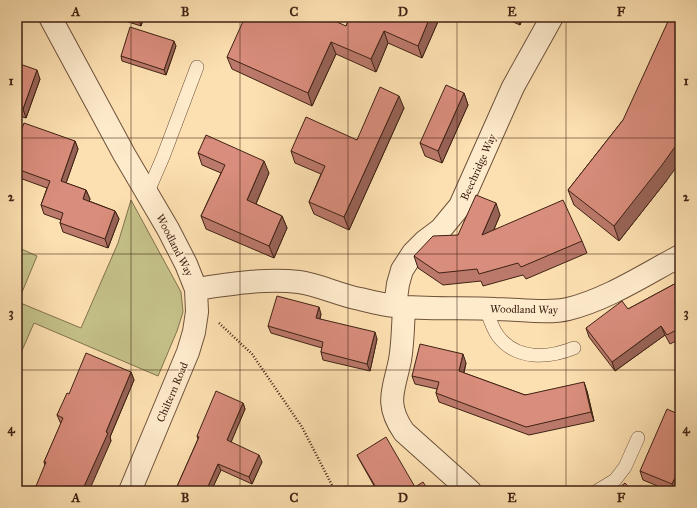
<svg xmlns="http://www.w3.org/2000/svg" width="697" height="508" font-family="'IM FELL Great Primer',serif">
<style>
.green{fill:#c4c188;stroke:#82724e}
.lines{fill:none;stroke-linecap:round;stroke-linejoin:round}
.service-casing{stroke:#6e523b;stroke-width:14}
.minor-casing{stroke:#6e523b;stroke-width:24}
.path{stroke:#3f2214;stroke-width:2.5;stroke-dasharray:1 2;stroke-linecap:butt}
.service{stroke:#feebcc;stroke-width:13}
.minor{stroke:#feebcc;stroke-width:22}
.wall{fill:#bb796b;stroke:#3f2214}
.shaded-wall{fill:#986357;stroke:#3f2214}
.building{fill:#d98d7c;stroke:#3f2214}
.grid{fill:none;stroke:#3f2214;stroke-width:1;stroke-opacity:0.55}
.labels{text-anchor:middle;stroke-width:3;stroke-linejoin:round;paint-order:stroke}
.street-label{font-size:11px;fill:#3f2214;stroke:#feebcc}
.neatline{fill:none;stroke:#3f2214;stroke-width:1.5}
.grid-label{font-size:13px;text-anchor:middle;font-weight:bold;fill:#3f2214}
</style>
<rect width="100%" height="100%" fill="#fde0b1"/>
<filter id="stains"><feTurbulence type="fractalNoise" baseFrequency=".005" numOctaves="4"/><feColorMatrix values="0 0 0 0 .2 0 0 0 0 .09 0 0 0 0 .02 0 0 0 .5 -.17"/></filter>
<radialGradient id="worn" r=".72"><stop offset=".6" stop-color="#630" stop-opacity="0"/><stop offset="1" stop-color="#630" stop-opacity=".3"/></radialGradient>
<path class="green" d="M131,200L181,292L183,312L177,331L158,376L34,323L17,362V247L37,256L18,302L81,328L118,243Z"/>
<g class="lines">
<g class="service-casing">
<path id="service" d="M147,194L163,157L197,67
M486,308C489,318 492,328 498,336C517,361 549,358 574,348
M597,491L615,480L625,467L638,438"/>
</g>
<g class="minor-casing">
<path id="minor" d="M50,17L124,154L168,229L186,264L196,289L197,312L194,332L188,352L130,491
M196,289C230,284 265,278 299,282C320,285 339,295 360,299C372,302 384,305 395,306C429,310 462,307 495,309C517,309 548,314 568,309C608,299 644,275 680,256
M395,306L398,284L402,270L413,253L425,241L441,229L460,206L513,87L552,17
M404,307C403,325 403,343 400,360C394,390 384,403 404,432L470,491"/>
</g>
<path class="path" d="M219,323L252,354L302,427L335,491"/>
<use href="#service" class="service"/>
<use href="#minor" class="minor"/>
</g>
<path class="wall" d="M113,17H144L141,26Z
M350,17H440L422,58L388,43L376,72L336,54L312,106L232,69L227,57L346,26Z
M502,17H523L520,25Z
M176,46L166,75L122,61L121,56Z
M17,63L40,79L26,118L17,115Z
M464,93L468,105L442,163L425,156L420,143Z
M404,108L349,230L314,214L309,202L321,174L295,163L291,151L357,140Z
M623,120L667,180L619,241L574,205L568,190Z
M75,141L78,149L66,183L86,190L90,199L89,201L115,211L119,219L108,248L63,232L60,223L61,220L44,214L41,205L47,188L17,177V142Z
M198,153L269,173L256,204L282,216L287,228L274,258L206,229L201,216L221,173L202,165Z
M500,215L494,229L582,241L587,253L526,279L523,275L483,286L481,281L443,285L418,268L414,256Z
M680,281V339L670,344L665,335L615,371L589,337L586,328L628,309Z
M321,314L320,319L377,339L370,371L323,360L321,352L322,348L271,333L268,326Z
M466,363L464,373L525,395L587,391L594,421L529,435L439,402L436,393L437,389L415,384L412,376Z
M131,372L134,380L110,437L111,441L45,465L44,462L61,424L57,415L69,394Z
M243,403L245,409L231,442L262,462L252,484L221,470L211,491H175L198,439L197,436Z
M357,455L415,487L429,491H377L359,459Z
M640,471L680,482L676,491H670L643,480Z"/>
<path class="shaded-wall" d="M139,17H144L141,26L138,18Z
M430,17H440L422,58L418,46Z
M517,17H523L520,25Z
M384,31L388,43L376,72L371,59Z
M174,41L176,46L166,75L164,70Z
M331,42L336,54L312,106L308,93Z
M37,70L40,79L26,118L23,109Z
M464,93L468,105L442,163L438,151Z
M399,96L404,108L349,230L344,217Z
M680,137V162L667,180L619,241L614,226Z
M75,141L78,149L64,189L61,181Z
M264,161L269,173L252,213L247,200Z
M86,190L90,199L87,207L83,199Z
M496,203L500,215L487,246L482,235Z
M115,211L119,219L108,248L105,239Z
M282,216L287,228L274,258L269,246Z
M319,307L321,314L318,325L316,318Z
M661,326L665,335L615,371L612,362Z
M375,332L377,339L370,371L367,364Z
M463,354L466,363L462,379L459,371Z
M131,372L134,380L110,437L111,441L89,491H82L106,432Z
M584,382L587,391L594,421L591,412Z
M243,403L245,409L229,447L227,440Z
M259,455L262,462L252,484L249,477Z
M218,464L221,470L211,491H206Z
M680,466V482L676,491H674L672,484Z"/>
<path class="building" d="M245,17H326L346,26L350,17H430L418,46L384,31L371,59L331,42L308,93L227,57Z
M670,17H680V137L677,144L662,165L614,226L568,190L623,120Z
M130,27L174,41L164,70L121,56Z
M17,63L37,70L23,109L17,107Z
M446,85L464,93L438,151L420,143Z
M380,87L399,96L344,217L309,202L325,166L291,151L306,117L357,140Z
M24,123L75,141L61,181L86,190L83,199L115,211L105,239L60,223L63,213L41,205L50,181L17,169V142Z
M206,135L264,161L247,200L282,216L269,246L201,216L225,165L198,153Z
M476,195L496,203L482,235L563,200L582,241L521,267L518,263L479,274L477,269L439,273L414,256L433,236L458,235Z
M680,281V328L667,335L661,326L612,362L586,328L622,301L628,309Z
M277,296L319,307L316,318L375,332L367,364L321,352L323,342L268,326Z
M420,344L463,354L459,371L525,395L584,382L591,412L526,427L436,393L439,382L412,376Z
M86,353L131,372L106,432L108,433L82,491H34L46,462H44L63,418L57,415L67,393L69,394Z
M216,391L243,403L227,440L259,455L249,477L218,464L206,491H175L199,437L197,436Z
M667,409L680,415V466L672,484L640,471Z
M386,437L415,487L423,482L429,491H389L386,486L378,491L357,455Z
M625,483L632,491H615Z"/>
<path class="grid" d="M131,17V491M240,17V491M348,17V491M457,17V491M566,17V491M17,138H680M17,254H680M17,370H680"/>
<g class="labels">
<g class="street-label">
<text transform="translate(478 167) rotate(-66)" y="4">Beechridge Way</text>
<text transform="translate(175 245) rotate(63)" y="4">Woodland Way</text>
<text transform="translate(524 309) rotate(1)" y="4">Woodland Way</text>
<text transform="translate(172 392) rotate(-67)" y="4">Chiltern Road</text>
</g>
</g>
<rect width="697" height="508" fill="none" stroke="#fde0b1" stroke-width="44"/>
<rect x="22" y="22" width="653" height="464" class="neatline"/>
<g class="grid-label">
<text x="76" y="16">A</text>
<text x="185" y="16">B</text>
<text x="294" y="16">C</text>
<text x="403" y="16">D</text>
<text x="512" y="16">E</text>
<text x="621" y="16">F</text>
<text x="11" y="85">1</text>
<text x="686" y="85">1</text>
<text x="11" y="201">2</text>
<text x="686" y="201">2</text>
<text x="11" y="317">3</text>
<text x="686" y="317">3</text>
<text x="11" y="433">4</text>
<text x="686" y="433">4</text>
<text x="76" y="502">A</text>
<text x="185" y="502">B</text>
<text x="294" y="502">C</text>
<text x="403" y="502">D</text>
<text x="512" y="502">E</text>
<text x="621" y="502">F</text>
</g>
<rect width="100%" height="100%" filter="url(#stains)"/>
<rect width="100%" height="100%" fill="url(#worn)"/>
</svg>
